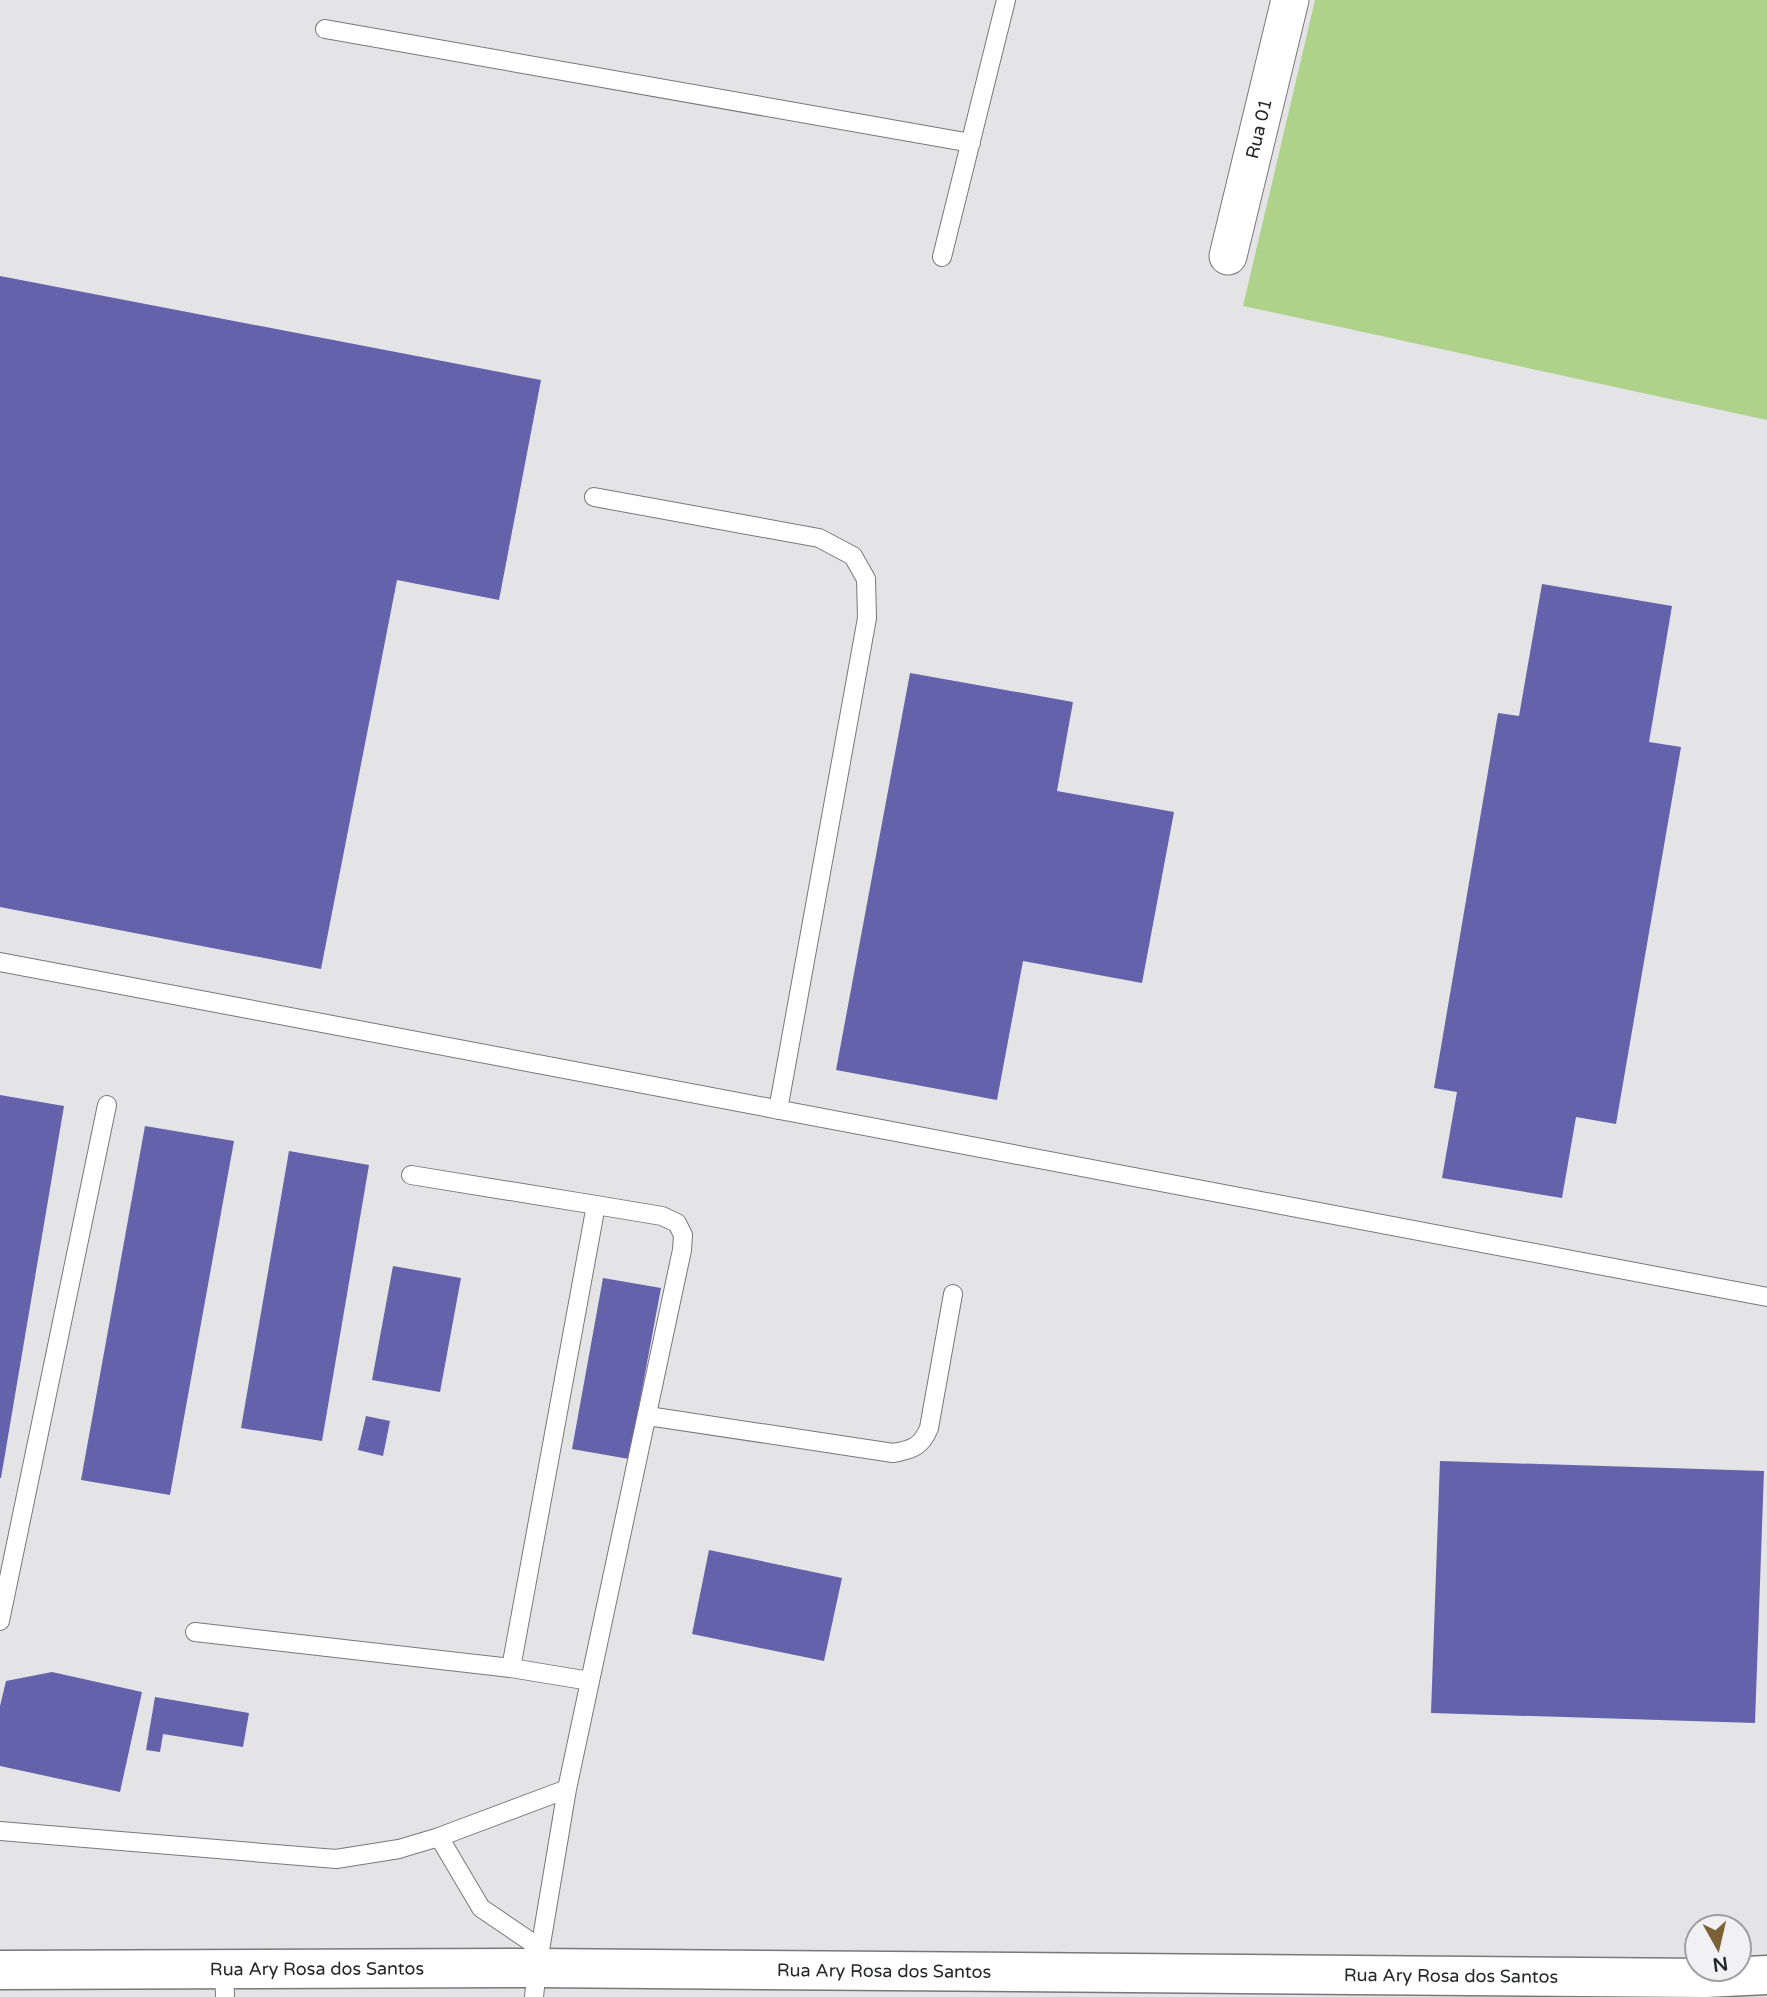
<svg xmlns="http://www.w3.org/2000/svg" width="1767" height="1997" font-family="'Varela Round',sans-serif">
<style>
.green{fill:#afd28b}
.building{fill:#6462ab}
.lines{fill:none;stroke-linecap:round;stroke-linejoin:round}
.lane-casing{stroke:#787879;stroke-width:20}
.street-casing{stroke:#787879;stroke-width:39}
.secondary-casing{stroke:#787879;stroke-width:41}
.lane{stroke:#fff;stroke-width:18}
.street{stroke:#fff;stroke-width:37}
.secondary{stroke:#fff;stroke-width:38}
.labels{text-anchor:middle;stroke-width:7;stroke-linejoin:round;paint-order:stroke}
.street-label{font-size:18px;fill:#252626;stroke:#f1f1f3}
</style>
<rect width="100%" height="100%" fill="#e4e4e6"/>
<path class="green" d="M1315,0H1767V420L1243,306Z"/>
<path class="building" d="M0,276L541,380L499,600L397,580L321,969L0,907Z
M1542,584L1672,606L1649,742L1681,747L1616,1124L1576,1117L1562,1198L1442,1178L1457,1092L1434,1088L1498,713L1519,716Z
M910,673L1073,702L1057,791L1174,812L1142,983L1023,961L997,1100L836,1070Z
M0,1095L64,1106L1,1478H0Z
M145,1126L234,1141L170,1495L81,1480Z
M289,1151L369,1165L322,1441L241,1428Z
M393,1266L461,1278L440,1392L372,1380Z
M603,1278L661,1288L629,1459L572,1449Z
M366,1416L390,1421L383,1456L358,1450Z
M1440,1461L1764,1471L1755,1723L1431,1713Z
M709,1550L842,1578L824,1661L692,1634Z
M52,1672L142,1692L120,1792L0,1766V1706L6,1681Z
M155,1697L249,1713L243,1747L163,1734L160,1752L146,1750Z"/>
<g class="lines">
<g class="lane-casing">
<path id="lane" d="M325,29L971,143
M942,257L1006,0
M594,497L819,538L853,556L866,579L867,618L778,1110
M0,962L1767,1297
M411,1175L596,1205
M648,1416L893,1453C912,1450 922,1446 929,1428L953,1294
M0,1621L107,1105
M195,1632L511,1668L590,1681
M511,1668L596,1205L662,1216L677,1223L683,1235L682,1250L567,1789L537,1968L534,1997
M0,1831L336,1859L399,1849L439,1837L567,1789
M439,1837L481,1908L540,1948
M224,1968L225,1997"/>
</g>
<g class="street-casing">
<g id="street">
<path id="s1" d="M1228,256L1290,0"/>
</g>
</g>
<g class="secondary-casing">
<g id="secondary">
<path id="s2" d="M0,1970L537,1968L1705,1978L1767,1975"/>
</g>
</g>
<use href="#lane" class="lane"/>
<use href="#street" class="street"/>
<use href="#secondary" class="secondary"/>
</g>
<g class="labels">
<g class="street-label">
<text dy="6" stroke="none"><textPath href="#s1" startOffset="131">Rua 01</textPath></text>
<text dy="6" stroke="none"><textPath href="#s2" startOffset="317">Rua Ary Rosa dos Santos</textPath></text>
<text dy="6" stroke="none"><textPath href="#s2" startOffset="884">Rua Ary Rosa dos Santos</textPath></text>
<text dy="6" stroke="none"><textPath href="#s2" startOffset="1451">Rua Ary Rosa dos Santos</textPath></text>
</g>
</g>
<g transform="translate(1718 1948) rotate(172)"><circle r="33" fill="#f1f1f3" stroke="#9fa0a1" stroke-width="2"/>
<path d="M0-5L12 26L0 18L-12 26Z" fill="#7b6133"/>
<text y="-10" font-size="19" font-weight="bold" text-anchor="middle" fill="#252626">N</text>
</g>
</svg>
